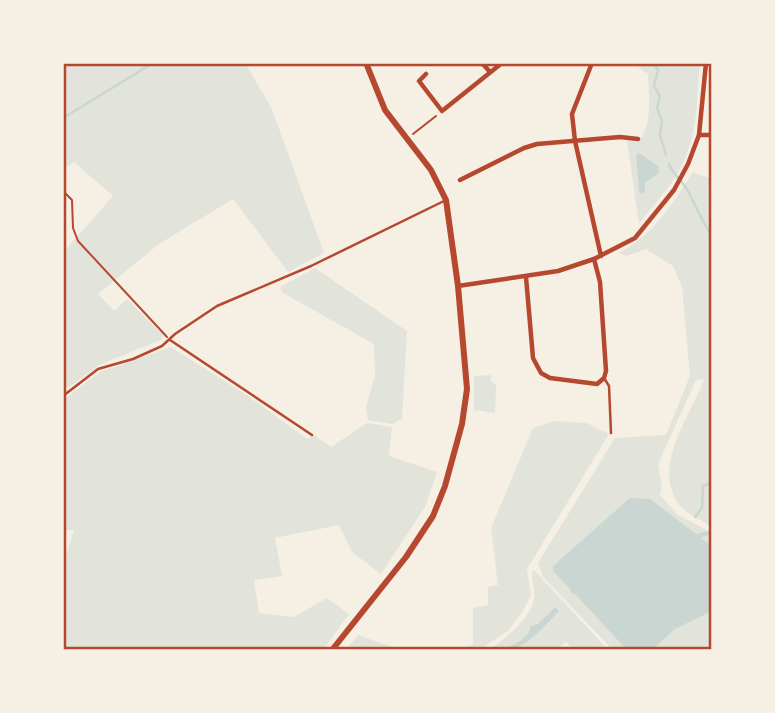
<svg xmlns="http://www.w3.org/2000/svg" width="775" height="713" font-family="Arial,sans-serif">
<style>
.green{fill:#e2e4dc}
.water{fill:#c9d6d2}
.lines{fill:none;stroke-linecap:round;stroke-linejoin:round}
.stream{stroke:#c9d6d2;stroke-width:2.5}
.path{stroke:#b5482f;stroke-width:2}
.service{stroke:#b5482f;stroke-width:2.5}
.minor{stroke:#b5482f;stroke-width:4.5}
.secondary{stroke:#b5482f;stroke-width:6}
.neatline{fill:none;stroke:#b5482f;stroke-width:2.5}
</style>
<rect width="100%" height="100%" fill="#f6efe4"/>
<path class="green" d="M63,63H245L272,109L324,253L288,272L233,199L159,244L98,294L114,311L127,299L163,335L161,340L101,364L68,388L63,385V246L67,248L113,196L74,162L63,169Z
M633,63H700C697,94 698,126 686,156C677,181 655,203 639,224L627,140L638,142C653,124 649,97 648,74Z
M693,172L712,179V528C703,519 689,516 681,507C649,467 691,417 704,379L696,380L658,464L662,487L660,495L678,515L705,529L711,537L712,650H613L543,577L538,563L615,438L666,435L690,376L682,287L673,266L646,249L627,256L619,253C654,234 672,205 693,172Z
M315,268L407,331L402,419L392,424L368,420L366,407L375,375L374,344L283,293L280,287Z
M171,347L248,396L307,439L314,435L331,447L367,423L392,427L389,456L437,472L425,507L381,574L352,552L339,525L275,538L282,576L254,580L259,613L294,617L327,598L349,614L323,650H63V564L74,530H63V400L100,372Z
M491,375V381L496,385L495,413L474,410V376Z
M553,421L587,423L609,434L527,569L531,595L523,611L509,630L479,650H464L473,644V608L488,605V587L498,585L491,528L533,428Z
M533,570L536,572L608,650H574L566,642L557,650H510C530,642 543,626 558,611L555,607L539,623H535C532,626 531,630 528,633C520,646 503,650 489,650C504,640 531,618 534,599C536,589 530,580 533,570Z
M358,635L401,650H346Z"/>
<path class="water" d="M639,153L658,166L659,173L645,183V192L642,194L639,191L636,155Z
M630,498L650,499L696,534L712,530V533L701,538L712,547V611L675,629L652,650H627L576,595L570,592L571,590L553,571V566Z
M555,607L559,611C542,628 527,650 501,650C512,646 529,639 531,626L539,623Z"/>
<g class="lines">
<path class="stream" d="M653,63L658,70L654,86L660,96L657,108L662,121L660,135L666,155
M63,118L153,63
M669,164C673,175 683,181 688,191C696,207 702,221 712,236
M695,517L702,508L703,486L712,482"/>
<path class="path" d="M413,134L436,116
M63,191L72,200L73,228L78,241L167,337"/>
<path class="service" d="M170,340L312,435
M604,378L609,386L611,433
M63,396L98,369L133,359L162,346L175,334L217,306L311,266L446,200"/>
<path class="minor" d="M482,63L490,72
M592,63L572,114L575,141L601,256
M426,74L419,81L442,111L502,63
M699,135H712
M460,180L524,148L537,144L620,137L638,139
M526,277L533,358L541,373L550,378L597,384L604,378L606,371L600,282L594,259
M458,286L558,271L594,259L635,238L674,190L688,164L699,135L706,63"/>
<path class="secondary" d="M332,650L406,557L433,516L445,486L462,424L467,389L458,286L446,200L431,170L385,110L366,63"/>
</g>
<rect width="775" height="713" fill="none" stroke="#f6efe4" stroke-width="130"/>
<rect x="65" y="65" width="645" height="583" class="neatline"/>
</svg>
